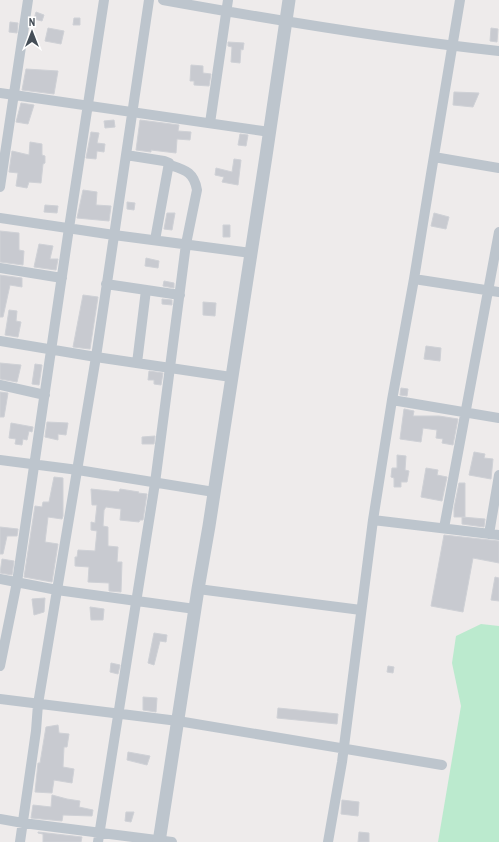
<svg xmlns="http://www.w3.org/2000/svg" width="499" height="842" font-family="'Archivo Narrow',sans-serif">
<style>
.green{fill:#bbeace}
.building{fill:#c8cad0;stroke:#cfd1d6}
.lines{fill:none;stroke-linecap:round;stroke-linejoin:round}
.minor{stroke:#bdc5cd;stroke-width:10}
.tertiary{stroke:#bdc5cd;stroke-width:13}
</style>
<rect width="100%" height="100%" fill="#eeebeb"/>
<path class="green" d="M481,624L499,626V842H438L461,706L452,663L456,636Z"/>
<path class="building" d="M36,12L44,15L42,21L34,19Z
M74,18H80V25H73Z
M10,22L18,23L17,33L9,32Z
M48,28L64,31L61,44L45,41Z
M491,28L498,29L497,42L490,41Z
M228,42L244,43L243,50L241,49L240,63L231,62L232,47L228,46Z
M191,65L203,66V73L211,74L209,86L194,85V81H190Z
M26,69L58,71L54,94L22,90Z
M454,92L479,93L473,107L453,105Z
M21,103L34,105L28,124L16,122Z
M114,120L115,127L105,128L104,121Z
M140,120L179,125L178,131L191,132L190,140L177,139L176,153L151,150V152L136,150Z
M91,132L99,133L97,143L105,144L104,152L97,151L96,159L86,158Z
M240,134L248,135L246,146L238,145Z
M30,142L42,144V155L45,156V163L43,164L41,183L29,182L27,188L16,186L18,173L9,172L12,151L29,155Z
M234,159L241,160L238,185L222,182L224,177L215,175L216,168L232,172Z
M83,190L97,192L96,205L111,206L109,221L77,218Z
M127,202L135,203L134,210L127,209Z
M45,205L58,206L57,213L44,212Z
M167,213H175L172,230L164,229Z
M434,213L449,217L446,229L431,226Z
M223,225H230V237H223Z
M0,231L19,233V250L24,251L23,265L0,262Z
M39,244L53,246L50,259H58L56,270L34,267Z
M146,258L159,261L158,268L145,266Z
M0,275L22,278V287L10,285L3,317H0Z
M164,281L174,283V288L163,286Z
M83,295L98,297L90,349L73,347Z
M162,299L172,300V305L162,304Z
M203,302L216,303L215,316L203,315Z
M9,310L17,311L16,321L21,322L18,337L5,335Z
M426,346L441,348L440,361L424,359Z
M0,363L21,365L17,382L0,379Z
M35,364L42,365L39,385L32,384Z
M149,371L163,373L161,385L154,384V380H148Z
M401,388L408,389L407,396L400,395Z
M0,392L8,393L4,417H0Z
M404,409L414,411L413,416H439L458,419L453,445L442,443L443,439L436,438L437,430L423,428L421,442L400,439Z
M47,422L68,423L66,435L58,434V440L45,437Z
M11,423L33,427L32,432L29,431L27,440L23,439L22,445L15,444L16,439L9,438Z
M155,436L154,444H142V437Z
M474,452L485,454L484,458L493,459L491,479L469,475Z
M397,455L406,456L405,470L409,471L407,482H401V487H394V478L391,477L392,468H397Z
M426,468L438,470L437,475L447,477L442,501L421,497Z
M54,477L63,478V516L62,519L48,517L45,542L58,544L52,582L24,577L35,506L42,507L43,502H49Z
M459,483H465V517H454V508Z
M91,489L119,492L120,489L139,492L138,493L147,494L143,520H140L139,522L120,520L121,509L106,507L104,510L103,526L108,527V546L118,547L117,562H122L121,592L109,591V583L88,582L89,567L75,566V557H77L78,550L95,551L97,531L91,530V522L95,523L97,505H92Z
M462,517L485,519L484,527L462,524Z
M0,527L18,529L17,536H7L3,554H0Z
M444,535L499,541V563L473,558L463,612L431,606Z
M2,559L14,561L12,575L0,573Z
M495,577L499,578V601L491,600Z
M45,598L44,612L34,615L32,599Z
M90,607L104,609L103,620H91Z
M154,633L167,635L166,642L160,641L154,665L148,663Z
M111,663L120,665L118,674L110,672Z
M388,666L394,667L393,673L387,672Z
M143,697L157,698L156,712L143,710Z
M278,708L338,714L337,724L277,718Z
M58,725L59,733L69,734L67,747H64L63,767L74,769L72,783L54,780L52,793L35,792L38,763H40L46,727Z
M128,752L150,756L147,765L127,760Z
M52,795L67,799L80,801L79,807L93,810L92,816L63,815L62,821L31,818L33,805L51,807Z
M342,800L359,802L358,816L341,814Z
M126,812H134L131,822L125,821Z
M38,832L82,837L81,842H43V834L38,833Z
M359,832L369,833V842H358Z"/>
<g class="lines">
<path class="minor" d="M163,0C274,20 386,39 499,51
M0,93L270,132
M210,123L228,0
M126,155L164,161L169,163L155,240
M434,157L499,168
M0,187L28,0
M0,218L114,235L251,253
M0,268L62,278
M414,279L499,292
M106,284L180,295
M0,341L96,357L231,377
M137,363L146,290
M0,385L45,395
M392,400L499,418
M0,460L78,470L214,492
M373,520L499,535
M444,528L499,232
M489,534L499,475
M0,579L57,590L195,609
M198,589L361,610
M0,666L17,582L69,228L104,0
M0,699L178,721L442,765
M0,819L23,823L172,842
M20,842L36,731L38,704L96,357L149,0
M98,842L155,483L186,244L197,190C194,172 185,170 170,165
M328,842L342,762L373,520L392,400L414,279L431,174L460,0"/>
<path class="tertiary" d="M159,842L198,589L209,526L266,156L289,0"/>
</g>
<g transform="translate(32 32)" stroke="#ffffff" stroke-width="3" paint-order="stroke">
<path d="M0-3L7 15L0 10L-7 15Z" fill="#454e57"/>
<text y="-6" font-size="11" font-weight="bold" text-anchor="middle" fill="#454e57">N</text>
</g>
</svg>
